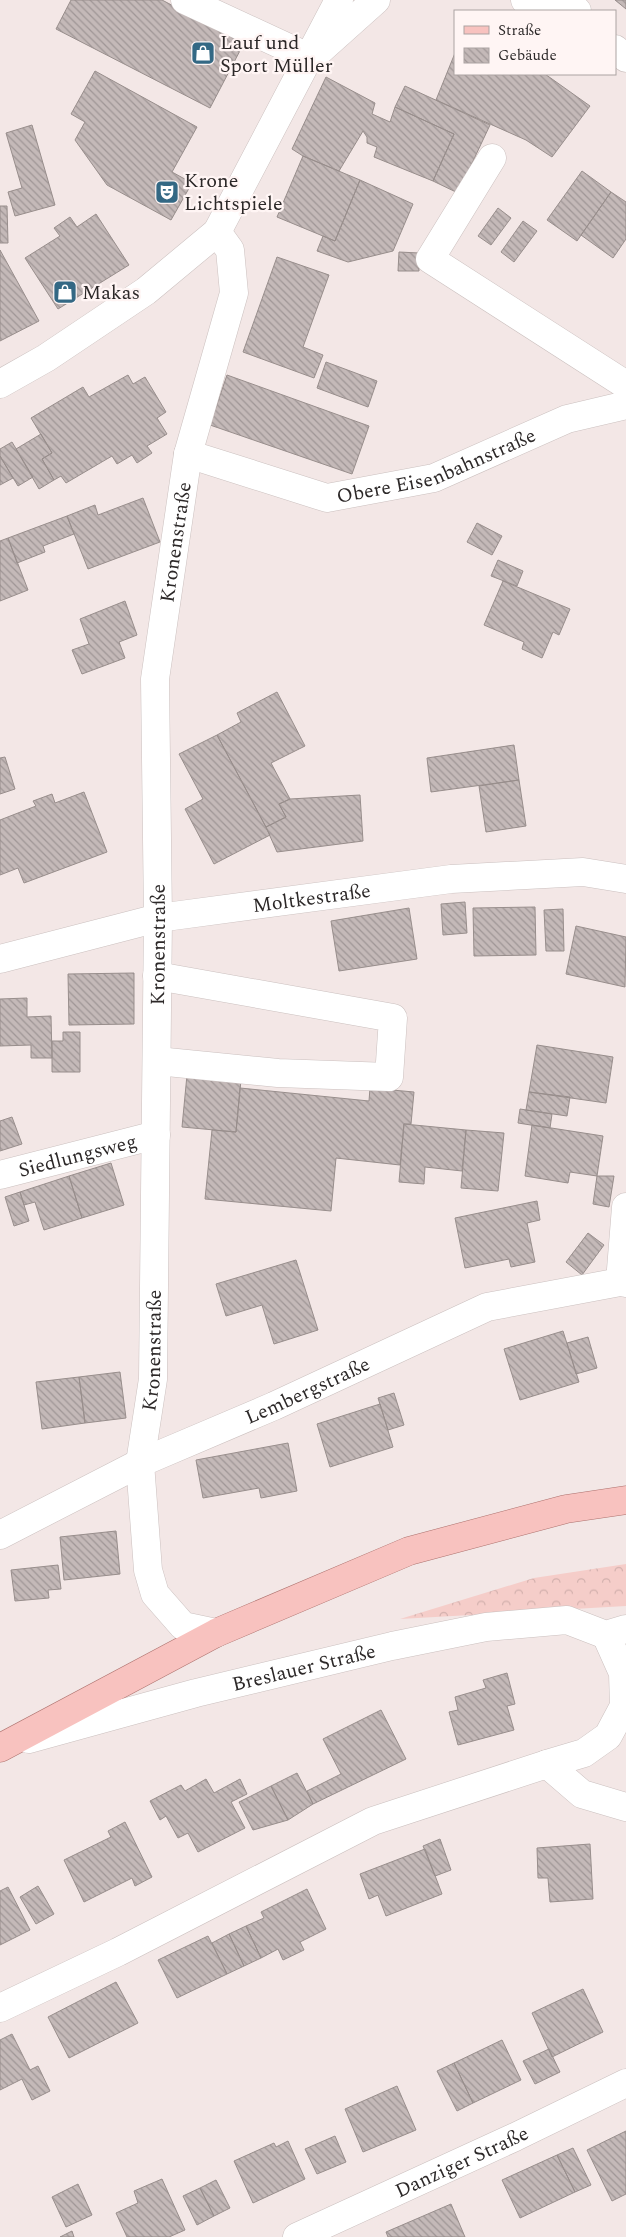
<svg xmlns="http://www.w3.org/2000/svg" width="626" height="2237" font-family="Spectral,serif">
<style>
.forest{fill:url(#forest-crowns)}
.building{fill:url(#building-back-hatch);stroke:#988e8c}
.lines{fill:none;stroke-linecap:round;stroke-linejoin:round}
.minor-casing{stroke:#cbc0bf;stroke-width:29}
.major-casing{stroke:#ad726e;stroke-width:29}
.minor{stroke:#fff;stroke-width:28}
.major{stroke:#f8c2bf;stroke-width:28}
.labels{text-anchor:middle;stroke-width:4.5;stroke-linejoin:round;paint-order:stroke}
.poi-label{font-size:20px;fill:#2c2828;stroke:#fff5f4;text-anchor:start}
.street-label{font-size:20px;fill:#2c2828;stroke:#fff5f4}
</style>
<defs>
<pattern id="forest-crowns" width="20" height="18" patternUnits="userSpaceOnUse" patternTransform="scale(1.25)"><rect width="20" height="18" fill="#f5cdc9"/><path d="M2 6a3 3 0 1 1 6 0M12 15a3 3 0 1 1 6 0" fill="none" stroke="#d2b0ad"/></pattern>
<pattern id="building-back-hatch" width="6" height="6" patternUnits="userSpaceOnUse" patternTransform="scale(1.25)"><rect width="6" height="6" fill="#c4b9b8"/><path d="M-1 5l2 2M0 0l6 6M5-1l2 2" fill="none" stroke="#9f9696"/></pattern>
</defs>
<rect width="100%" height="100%" fill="#f3e7e6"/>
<path class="forest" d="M626,1564V1606L400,1619L534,1578Z"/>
<path class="building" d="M71,0H162L244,43L210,108L56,29Z
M615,0H626V9Z
M455,53V74H545L590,106L552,157L526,140L436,100Z
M95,71L197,127L172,172L192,183L171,220L107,185L75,140L85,122L71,114Z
M326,77L375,103L372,114L390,122L395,107L454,134L433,181L374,157L377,147L367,143V137L363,131L339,171L303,156L292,149Z
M405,86L490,125L458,193L433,181L454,134L395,107Z
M32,125L55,205L15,216L8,192L22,188L6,133Z
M303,156L360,180L335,241L277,217Z
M582,171L611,192L577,241L547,220Z
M360,180L413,204L393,251L348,262L317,251L323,236L335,241Z
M611,192L626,202V239L613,258L581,235Z
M0,206H7L8,243H0Z
M498,208L511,218L491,245L478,236Z
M96,214L129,265L58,309L25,258L60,236L54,228L70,217L77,227Z
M523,221L537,231L514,262L501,252Z
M0,250L39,321L0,341Z
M399,252L419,253V271H398Z
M277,257L329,275L303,347L323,355L314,378L243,352Z
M326,362L377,381L368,407L317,388Z
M128,375L133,384L145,377L166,412L157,418L167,434L147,446L152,453L137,463L132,455L117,464L112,456L66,483L61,476L54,480L42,459L52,453L31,418L83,387L89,397Z
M227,375L369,426L352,474L210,425Z
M41,434L52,453L42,459L54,480L39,489L16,449Z
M12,442L33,477L18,486L0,456V449Z
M0,456L13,478L0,485Z
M143,498L160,542L88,569L67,516L95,505L98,515Z
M67,516L74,534L43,546L45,552L17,563L8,538Z
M477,523L502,536L492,555L467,542Z
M8,538L28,590L0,601V541Z
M498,560L523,571L517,586L491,576Z
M503,581L570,609L559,635L553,632L542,658L522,649L524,642L484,625Z
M125,601L137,635L119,642L125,658L82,674L72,650L89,644L80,619Z
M277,692L305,746L271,763L290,799L279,804L286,817L266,827L217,735L241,722L237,713Z
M217,735L270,835L214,864L185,809L203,799L179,754Z
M514,745L519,780L431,792L427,758Z
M5,757L15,789L0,794V758Z
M519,780L526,826L486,832L479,786Z
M84,792L107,852L24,883L18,868L0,875V820L36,806L33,801L52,794L55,803Z
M360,795L363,841L277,852L266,827L286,817L279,804L290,799Z
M465,902L467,933L443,935L441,904Z
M535,907L536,955L474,956L473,908Z
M409,908L417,959L339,971L331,921Z
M563,909L564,951H546L544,910Z
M576,926L626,937L625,987L566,974Z
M134,973V1024L69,1025L68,974Z
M27,998V1017L51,1016L52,1058H31V1045L0,1046V999Z
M63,1032H80V1072H52V1041H63Z
M537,1045L613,1057L606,1103L529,1092Z
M187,1075L241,1080L236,1132L182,1127Z
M240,1088L369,1101L370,1088L414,1092L411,1124H404L400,1165L336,1158L331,1211L205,1199L212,1130L236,1132Z
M529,1092L570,1097L567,1116L526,1110Z
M520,1109L552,1114L550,1128L518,1123Z
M12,1117L22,1144L0,1151V1121Z
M404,1124L466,1130L462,1171L425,1167L424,1184L399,1182Z
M532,1125L603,1136L597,1176L570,1172L568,1183L525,1176Z
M466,1130L504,1133L498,1191L461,1188Z
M111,1163L124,1205L82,1218L69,1176Z
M69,1176L82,1218L44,1230L35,1202L24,1205L20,1192Z
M597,1176H614L609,1207L593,1204Z
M20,1192L29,1221L14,1226L5,1197Z
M537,1201L540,1220L527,1223L535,1262L511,1267L509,1259L465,1268L455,1218Z
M588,1233L604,1245L582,1275L566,1262Z
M296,1260L318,1330L274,1344L262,1305L226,1316L216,1284Z
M563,1331L579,1382L520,1400L504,1349Z
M588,1337L597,1368L576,1374L567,1343Z
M120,1372L126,1418L85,1423L79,1377Z
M79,1377L85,1423L42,1429L36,1382Z
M394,1393L404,1425L388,1430L378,1398Z
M380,1404L393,1447L330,1467L317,1424Z
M288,1443L297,1491L261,1498L259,1488L203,1498L196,1460Z
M116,1531L120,1574L64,1580L60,1537Z
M58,1565L61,1589L48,1590L49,1598L15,1601L11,1570Z
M507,1673L515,1704L507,1706L514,1730L458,1745L449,1712L458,1710L455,1697L486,1688L483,1680Z
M381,1710L406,1759L313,1804L307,1791L341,1774L323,1739Z
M297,1773L313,1804L288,1820L271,1786Z
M206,1779L214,1793L240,1779L247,1794L231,1802L245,1828L198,1852L188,1833L178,1838L166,1816L160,1820L150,1801L181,1785L185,1791Z
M271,1786L288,1820L253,1830L239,1802Z
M125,1822L152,1877L135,1886L132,1878L84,1902L64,1860L111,1837L108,1831Z
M440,1839L451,1870L435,1876L423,1846Z
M590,1844L593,1899L550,1902L548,1878H538L537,1848Z
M425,1849L442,1894L386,1916L378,1895L369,1899L360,1874Z
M38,1886L54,1914L36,1924L20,1897Z
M8,1887L30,1930L0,1945V1891Z
M307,1889L326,1929L300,1942L304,1950L283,1960L278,1949L261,1958L246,1926L264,1918L261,1912Z
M246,1926L261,1958L244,1966L229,1934Z
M229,1934L244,1966L227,1974L212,1943Z
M208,1936L227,1974L177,1998L158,1960Z
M116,1982L138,2023L69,2058L48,2017Z
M583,1989L603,2032L552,2057L532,2013Z
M12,2034L30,2070L38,2066L50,2091L32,2100L22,2079L0,2090V2040Z
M502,2040L521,2080L473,2103L454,2063Z
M549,2049L560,2072L535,2084L523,2061Z
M454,2063L473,2103L457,2111L437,2071Z
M397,2086L416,2130L363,2152L345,2109Z
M626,2131V2194L612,2201L587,2150Z
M335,2136L346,2162L317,2174L305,2149Z
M288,2141L305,2179L253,2203L234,2161L274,2143L276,2147Z
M573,2148L591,2185L575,2192L557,2155Z
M557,2155L575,2192L520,2218L502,2180Z
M162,2179L185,2230L169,2237H127L116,2213L138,2203L134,2191Z
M216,2180L230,2208L214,2216L200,2188Z
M78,2184L92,2215L66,2227L52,2197Z
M200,2188L214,2216L197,2225L183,2196Z
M451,2204L465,2237H388L386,2232Z
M72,2231L74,2237H60Z"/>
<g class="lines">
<g class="minor-casing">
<g id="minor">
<path d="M185,0L310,58"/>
<path d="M525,0L547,11"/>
<path d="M567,0L577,11"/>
<path d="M615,49L626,58"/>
<path d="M319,51L376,0"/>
<path d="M492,158L430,259L626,385"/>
<path d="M0,384L46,358L146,291L217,232L339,0"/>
<path id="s1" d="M188,454L327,498L434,478L567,419L626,405"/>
<path id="s2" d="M0,959L158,918L451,879L583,872L626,879"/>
<path d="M157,1061L278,1073L389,1077L393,1018L157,976"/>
<path id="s3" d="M0,1175L156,1135"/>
<path d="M620,1282L626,1207"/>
<path id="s4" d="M0,1535L140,1463L274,1406L487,1307L620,1282L626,1283"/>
<path id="s5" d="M216,1633L183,1626L155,1594L148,1570L140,1463L153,1379L158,918L155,679L188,454L234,293L230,250L217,232"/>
<path id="s6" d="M29,1739L196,1693L392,1646L486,1627L567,1620L606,1635L626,1629"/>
<path d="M547,1764L584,1753L608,1736L624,1706L623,1673L606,1635"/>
<path d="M0,2008L118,1952L373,1821L547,1764L582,1794L626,1807"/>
<path id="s7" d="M297,2237L515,2137L626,2083"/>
</g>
</g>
<g class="major-casing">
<path id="major" d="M0,1748L216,1633L409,1551L566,1509L626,1500"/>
</g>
<use href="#minor" class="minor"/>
<use href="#major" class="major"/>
</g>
<defs>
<g id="shop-square" transform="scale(1.25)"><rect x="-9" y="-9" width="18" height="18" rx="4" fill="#336884" stroke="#fff5f4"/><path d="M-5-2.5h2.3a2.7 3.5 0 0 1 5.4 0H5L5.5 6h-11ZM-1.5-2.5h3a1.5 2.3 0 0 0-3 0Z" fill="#fff"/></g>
<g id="theatre-square" transform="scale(1.25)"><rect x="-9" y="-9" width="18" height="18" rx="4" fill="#336884" stroke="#fff5f4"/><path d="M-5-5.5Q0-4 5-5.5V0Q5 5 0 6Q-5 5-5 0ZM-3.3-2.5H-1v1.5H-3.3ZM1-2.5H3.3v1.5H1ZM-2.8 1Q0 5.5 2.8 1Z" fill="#fff"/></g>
</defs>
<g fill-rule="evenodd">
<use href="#shop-square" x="203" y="53"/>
<use href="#theatre-square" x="167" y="192"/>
<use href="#shop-square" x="65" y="292"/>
</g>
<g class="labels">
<g class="poi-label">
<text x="220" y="49">Lauf und<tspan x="220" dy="23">Sport Müller</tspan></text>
<text x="184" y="187">Krone<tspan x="184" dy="23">Lichtspiele</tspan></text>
<text x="82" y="299">Makas</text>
</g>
<g class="street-label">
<text dy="7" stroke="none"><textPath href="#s1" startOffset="260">Obere Eisenbahnstraße</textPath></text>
<text dy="7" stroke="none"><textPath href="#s5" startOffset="1132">Kronenstraße</textPath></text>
<text dy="7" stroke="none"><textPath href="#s2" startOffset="318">Moltkestraße</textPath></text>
<text dy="7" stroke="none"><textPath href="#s5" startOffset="728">Kronenstraße</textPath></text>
<text dy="7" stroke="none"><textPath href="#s3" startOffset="80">Siedlungsweg</textPath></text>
<text dy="7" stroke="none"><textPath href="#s5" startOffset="322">Kronenstraße</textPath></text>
<text dy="7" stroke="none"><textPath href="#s4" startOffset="340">Lembergstraße</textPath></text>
<text dy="7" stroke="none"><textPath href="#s6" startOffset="284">Breslauer Straße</textPath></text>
<text dy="7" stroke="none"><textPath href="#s7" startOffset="181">Danziger Straße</textPath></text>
</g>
</g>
<rect x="454" y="10" width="162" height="65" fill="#fff5f4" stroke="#aba3a2"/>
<rect x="464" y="26" width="25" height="8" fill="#f8c2bf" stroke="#aba3a2"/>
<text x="498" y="35" font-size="15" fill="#2c2828">Straße</text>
<rect x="464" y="48" width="25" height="15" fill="url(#building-back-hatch)" stroke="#aba3a2"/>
<text x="498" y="60" font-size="15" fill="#2c2828">Gebäude</text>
</svg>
